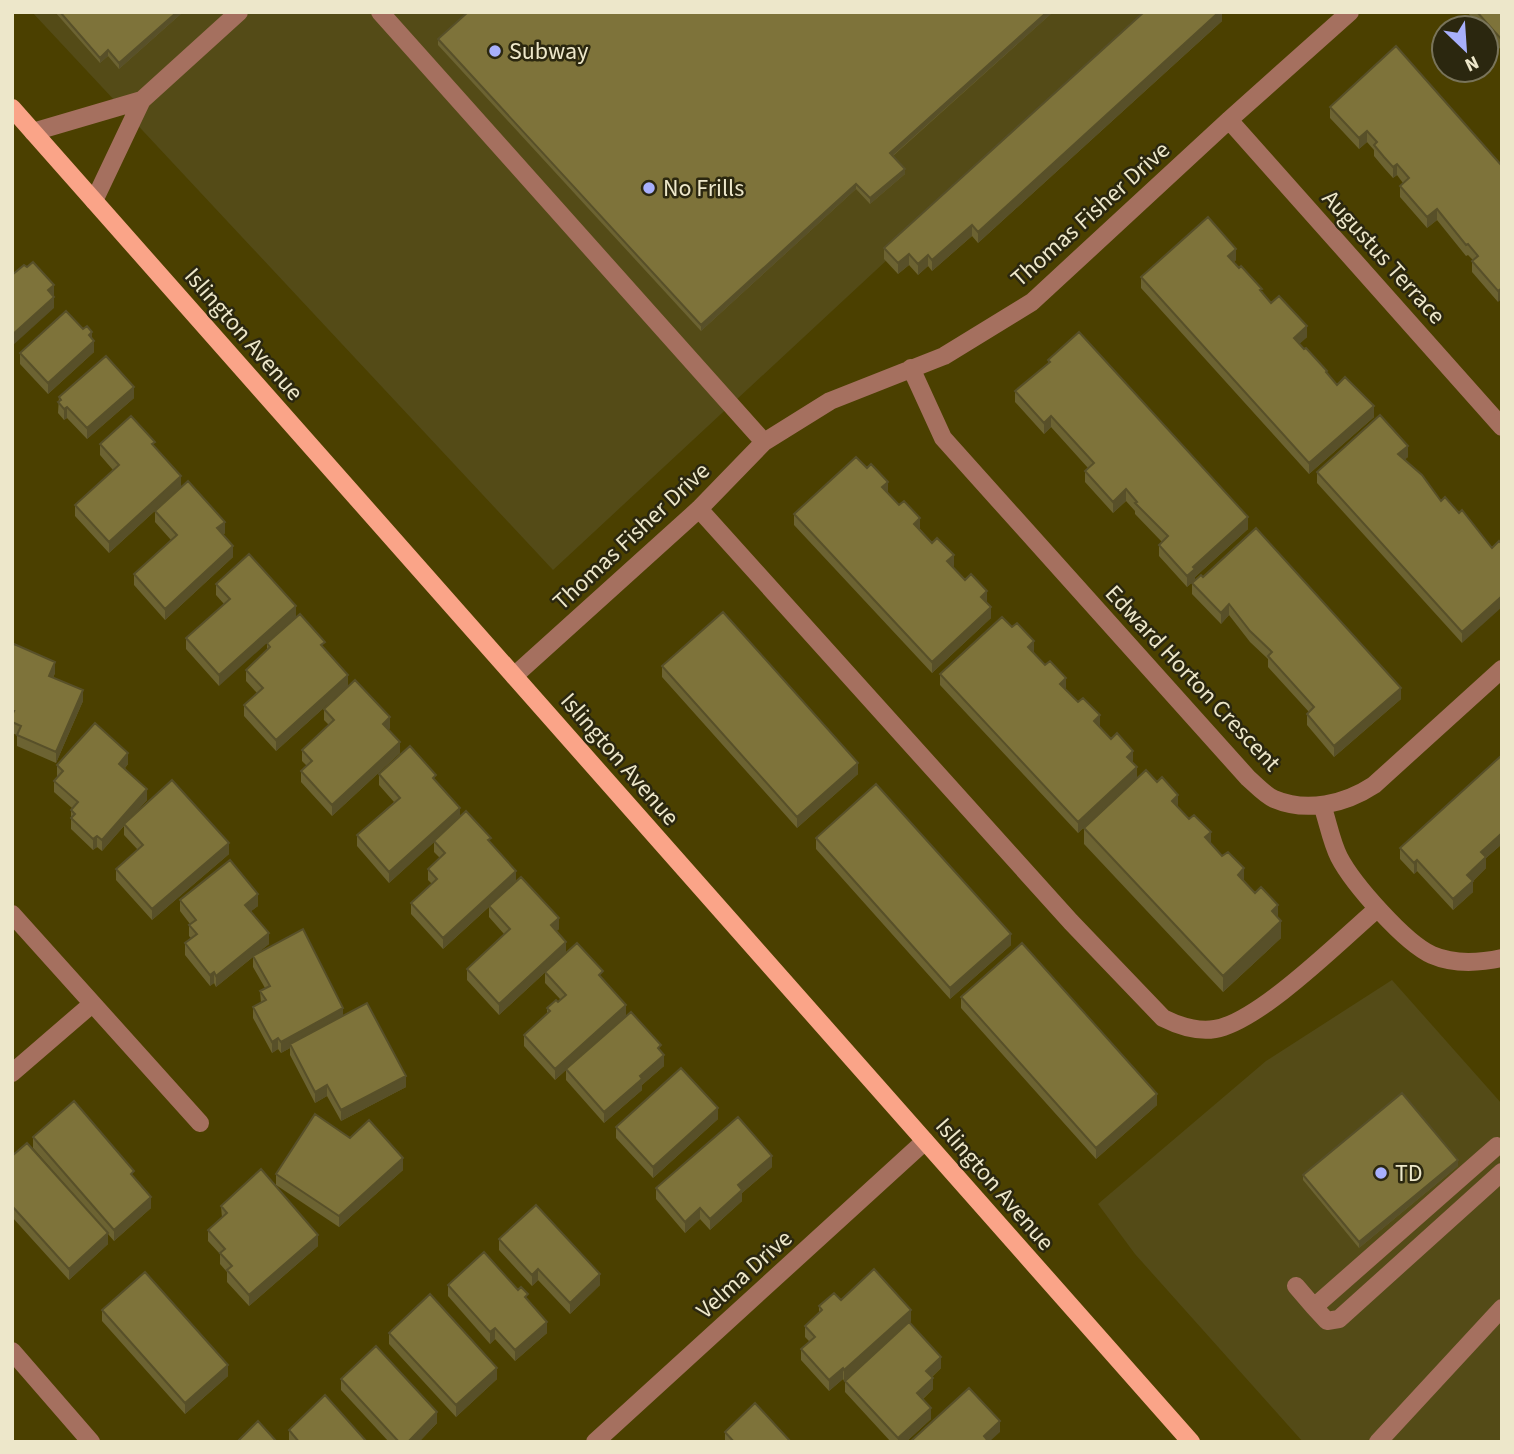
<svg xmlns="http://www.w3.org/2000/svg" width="1514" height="1454" font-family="'Source Sans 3',sans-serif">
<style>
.built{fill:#544b17}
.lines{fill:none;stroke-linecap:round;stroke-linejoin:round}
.minor{stroke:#a5705f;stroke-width:18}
.major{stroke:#faa488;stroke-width:18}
.wall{fill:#6c6332}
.shaded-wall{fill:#585029}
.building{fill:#7e733a;stroke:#585029;stroke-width:2}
.poi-dot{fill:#a8b0fc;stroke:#2b270f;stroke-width:2.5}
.labels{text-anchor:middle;stroke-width:5;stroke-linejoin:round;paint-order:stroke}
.poi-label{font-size:24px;fill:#ede7ca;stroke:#2b270f;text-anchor:start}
.street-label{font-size:24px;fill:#ede7ca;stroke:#2b270f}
</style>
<rect width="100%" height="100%" fill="#4b4000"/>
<path class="built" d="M32,12H1154L553,570Z
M1392,980L1502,1104V1442H1303L1135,1254L1098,1204L1266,1061Z"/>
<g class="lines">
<path class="minor" d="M380,12L764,442
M1229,120L1502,427
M33,132L142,100
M94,201L142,100L239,12
M911,368L943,438L1248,778C1256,785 1265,795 1274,799C1307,813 1345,804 1374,785L1502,669
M699,509L1071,922L1163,1018C1179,1026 1197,1032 1215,1029C1259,1022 1341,940 1377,909
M514,676L699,509L764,442L830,401L944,356L1032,302L1229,120L1350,12
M1322,805C1328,822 1331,841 1339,857C1353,884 1405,943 1432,955C1455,965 1479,963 1502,958
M12,914L200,1123
M12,1073L92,1004
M1296,1286L1314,1307L1497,1146
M1314,1307L1327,1321L1339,1319L1502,1172
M12,1351L91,1442
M595,1442L925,1141
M1378,1442L1502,1308"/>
<path class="major" d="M12,108L1191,1442"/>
</g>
<path class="wall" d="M55,12H183L119,69L108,56L100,63Z
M468,12H1053L893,156L905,174L870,204L856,189L701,331L438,45V39Z
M1222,12V21L978,243L972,236L932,271L928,266L918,275L909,265L898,274L884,259V248Z
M1467,12H1502V51L1486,33V28H1482Z
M1330,107L1502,166L1498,302L1472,272V261L1473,260L1468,255L1466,256L1437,220L1427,228L1400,197V186L1403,183L1397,175L1393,178L1384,168L1374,156V150L1367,142L1359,149L1330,118Z
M1236,260L1234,262L1271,303L1307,337L1299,344L1337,385L1374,417L1309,474L1141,288V277Z
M92,339L94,352L48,394L20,364V353Z
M1048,360L1248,529L1195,577V580L1187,587L1159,556V545L1162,542L1135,514V511L1126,501L1113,513L1085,482V471L1088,468L1051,427L1044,434L1015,402V391L1048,363Z
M59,397L134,398L87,439L67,418L64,420L58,413Z
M100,444L155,447L181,487L109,553L75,516V505L113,470L100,455Z
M1408,457L1405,459L1441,501L1459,513L1462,510V643L1317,483V472Z
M887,493L954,566L953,567L987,602L991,618L932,673L794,525V514Z
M155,511L225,533L223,535L233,557L165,620L134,585V574L171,540L155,522Z
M249,554L219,686L186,649V638L224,604L216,595V584Z
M1192,583L1401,699L1334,757L1307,725V714L1309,712L1268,667V659L1250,642L1229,615L1221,624L1192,594Z
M267,643L325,650L348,686L276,751L244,716V705L257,693L246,681V670L267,650Z
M12,647L55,673L53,678L83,701L56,763L17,746V735L12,733Z
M1034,652L1033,653L1066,690L1133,762L1137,778L1078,833L940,685V674Z
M662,666L858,774L797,828L662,677Z
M324,709L390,728L388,730L400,753L332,816L301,782V771L307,766L302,761V750L329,725L324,720Z
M1502,755V844L1486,858V868L1473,881V892L1453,910L1417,871L1414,874L1400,859V848Z
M128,764L125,768L147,800L136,812L229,854L152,920L116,880V869L138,850L124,835V826L102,851L97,847L93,850L71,829V810L72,808L54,792V781L58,777L57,776V765Z
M379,774L436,782L460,817L491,843L516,881L559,929L556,931L566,953L499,1015L467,980V969L504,934L489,917V907L443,949L411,914V903L432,884L428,880V869L440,858L434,852V842L389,883L357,846V835L394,802L379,785Z
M1178,807L1278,918L1281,938L1223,992L1084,844V828Z
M816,838L1011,945L950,999L816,849Z
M180,900L258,906L251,911L269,944L257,953L343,1016L406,1087L341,1121L327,1096L315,1103L290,1055V1048L281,1053L278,1049L272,1053L253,1018V1007L261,1003L260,991L265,988L253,967V957L216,987L214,983L210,986L185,955V943L191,938L189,936V925L190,924L180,911Z
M545,972L603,979L626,1016L661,1051L664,1066L642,1085V1090L604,1123L566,1080V1070L555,1080L524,1046V1035L547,1014V1008L561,1000L545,983Z
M961,997L1157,1105L1096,1159L961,1008Z
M718,1119L653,1178L616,1138V1127Z
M33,1137L134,1177L151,1208L114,1241L108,1234V1244L69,1280L12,1217V1156L83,1205L33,1148Z
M350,1138L403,1170L339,1227L276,1185V1174Z
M1458,1166L1359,1248L1303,1180V1175Z
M772,1167L742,1193V1201L710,1230L700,1219L685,1233L656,1199V1188Z
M221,1206L318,1246L249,1306L227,1282V1272L220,1264V1254L208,1241V1230L222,1218Z
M499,1239L600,1285L570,1314L538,1280L532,1286L499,1250Z
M448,1285L518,1290L528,1300L547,1333L515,1361L495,1339L490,1344L448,1296Z
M841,1300L911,1321L910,1322L941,1368L932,1377L933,1389L923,1399L931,1419L906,1442H891L845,1392V1381H844L843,1379L829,1391L801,1360V1349L810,1342L805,1337V1326L819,1312V1306Z
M102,1310L228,1376L185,1414L102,1321Z
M389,1333L497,1379L456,1417L389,1344Z
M341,1379L437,1423L419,1442H389L341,1390Z
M289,1430L367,1442H289Z
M725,1432L791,1442H725Z"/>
<path class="shaded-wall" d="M177,12H183L119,69V63Z
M1047,12H1053L890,158V153Z
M1219,12H1222V21L978,243V232Z
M108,50V56L100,63V58Z
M1367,131V142L1359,149V138Z
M1397,164V175L1393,178V167Z
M905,169V174L870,204V198Z
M856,184V189L701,331V325Z
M1437,209V220L1427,228V217Z
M972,225V236L932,271V260Z
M1236,249V260L1228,267V256Z
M909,254V265L898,274V263Z
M928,255V266L918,275V264Z
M54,285V296L48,301V290Z
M1502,288V299L1498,302V291Z
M54,297V308L12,346V335Z
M1307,326V337L1294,349V338Z
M92,332V343L94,341V352L48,394V383Z
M134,387V398L87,439V428Z
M1374,406V417L1309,474V463Z
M67,407V418L64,420V409Z
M1051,416V427L1044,434V423Z
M1408,446V457L1398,465V454Z
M181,476V487L109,553V542Z
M888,482V493L882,498V487Z
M1126,489V501L1113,513V502Z
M1248,517V529L1195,577V580L1187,587V576L1193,567Z
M920,518V530L914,524Z
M225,522V533L217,539V528Z
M233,546V557L165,620V609Z
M954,555V566L947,572V561Z
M987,591V602L981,608V597Z
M1502,596V607L1462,643V632Z
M1229,604V615L1221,624V613Z
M296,606V617L219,686V675Z
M991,607V618L932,673V662Z
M1034,641V652L1028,658V647Z
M55,662V673L49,687V676Z
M348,675V686L276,751V740Z
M1066,678V689L1060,684Z
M1401,688V699L1334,757V746Z
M83,690V701L56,763V752Z
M1100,715V726L1094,732V721Z
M390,717V728L383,735V724Z
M400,742V753L332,816V805Z
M1133,751V762L1127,768V757Z
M128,753V764L119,775V764Z
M858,763V774L797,828V817Z
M1137,767V778L1078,833V822Z
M147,789V800L125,825L124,824V826L102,851V840Z
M1178,795V811L1172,801Z
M460,808V819L389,883V872Z
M1211,832V849L1205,837Z
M1502,833V844L1486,858V868L1473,881V892L1453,910V899L1481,852Z
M97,836V847L93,850V839Z
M229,843V854L152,920V909Z
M1417,860V871L1414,874V863Z
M1244,868V884L1238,875Z
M516,871V882L443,949V938Z
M258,894V906L245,916V905Z
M1278,905V921L1272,911Z
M559,918V929L551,936V925Z
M1281,921V938L1223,992V976Z
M269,933V944L216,987V976Z
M1011,934V945L950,999V988Z
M566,942V953L499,1015V1004Z
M214,972V983L210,986V975Z
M626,1005V1016L555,1080V1069Z
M343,1008V1019L290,1044V1048L281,1053V1042Z
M278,1038V1049L272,1053V1042Z
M664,1055V1066L642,1085V1090L604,1123V1112L640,1076Z
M406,1076V1087L341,1121V1110Z
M327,1085V1096L315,1103V1092Z
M1157,1094V1105L1096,1159V1148Z
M718,1108V1119L653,1178V1167Z
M772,1156V1167L742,1193V1201L710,1230V1219L738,1185Z
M403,1158V1170L339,1227V1216Z
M1458,1160V1166L1359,1248V1242Z
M151,1197V1208L114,1241V1230Z
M700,1208V1219L685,1233V1222Z
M108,1233V1244L69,1280V1269Z
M318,1235V1246L249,1306V1295Z
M538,1269V1280L532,1286V1275Z
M600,1274V1285L570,1314V1303Z
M911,1310V1321L844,1381V1370Z
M547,1322V1333L515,1361V1350Z
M495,1328V1339L490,1344V1332Z
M941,1357V1368L926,1382V1371Z
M228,1365V1376L185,1414V1403Z
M497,1368V1379L456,1417V1405Z
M843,1368V1379L829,1391V1380Z
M933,1378V1389L917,1404V1393Z
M931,1408V1419L906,1442H898V1438Z
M437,1412V1423L419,1442H408Z
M1000,1421V1432L989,1442L984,1436Z"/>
<path class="building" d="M60,12H177L119,63L108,50L100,58Z
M468,12H1047L890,153L905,169L870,198L856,184L701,325L438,39Z
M1144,12H1219L978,232L972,225L932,260L928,255L918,264L909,254L898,263L884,248Z
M1477,12H1502V40Z
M1396,46L1502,166V288L1498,291L1472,261L1478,256L1468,244L1466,245L1437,209L1427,217L1400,186L1409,178L1397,164L1393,167L1384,157L1374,145L1377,142L1367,131L1359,138L1330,107Z
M1208,217L1236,249L1228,256L1239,268L1241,266L1262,289L1260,290L1271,303L1279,296L1307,326L1294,338L1304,349L1306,348L1327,371L1326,372L1337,385L1345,377L1374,406L1309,463L1141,277Z
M33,262L54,285L48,290L54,297L12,335V275L24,265L27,267Z
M66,311L83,329L87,326L92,332L89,335L94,341L48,383L20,353Z
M1079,332L1248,517L1193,567L1195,569L1187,576L1159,545L1168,536L1135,503L1137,502L1126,489L1113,502L1085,471L1094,463L1051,416L1044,423L1015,391L1050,362L1048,360Z
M106,356L134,387L87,428L67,407L64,409L58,402L61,400L59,397Z
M1380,415L1408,446L1398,454L1422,475L1441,501L1445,497L1459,513L1462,510L1492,548L1499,541L1502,544V596L1462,632L1317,472Z
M131,416L155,442L152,444L181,476L109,542L75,505L119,465L100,444Z
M856,457L867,468L871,464L888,482L882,487L899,505L904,501L920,518L914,524L932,543L937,538L954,555L947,561L965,580L971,574L987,591L981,597L991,607L932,662L794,514Z
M188,481L225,522L217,528L233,546L165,609L134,574L177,535L155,511Z
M1256,528L1401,688L1334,746L1307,714L1314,707L1268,656L1272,652L1250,631L1229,604L1221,613L1192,583L1201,575L1203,577Z
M249,554L296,606L219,675L186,638L230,599L216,584Z
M723,612L858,763L797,817L662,666Z
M300,614L325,642L321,645L348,675L276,740L244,705L263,688L246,670L270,647L267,643Z
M1002,617L1012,627L1017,623L1034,641L1028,647L1045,665L1050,661L1066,678L1060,684L1078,702L1083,698L1100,715L1094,721L1111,739L1117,733L1133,751L1127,757L1137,767L1078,822L940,674Z
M14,644L55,662L49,676L83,690L56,752L17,735L21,726L12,722V716L14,711H12V647Z
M355,680L390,717L383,724L400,742L332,805L301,771L312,761L302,750L334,720L324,709Z
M95,723L128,753L119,764L147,789L102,840L97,836L93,839L71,818L75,814L71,810L78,802L54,781L63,771L57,765Z
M410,746L436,775L433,778L460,808L389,872L357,835L400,798L379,774Z
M1502,755V833L1481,852L1486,857L1467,875L1473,881L1453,899L1417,860L1414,863L1400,848Z
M1146,770L1157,782L1162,777L1178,795L1172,801L1189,819L1194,815L1211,832L1205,837L1222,856L1228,852L1244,868L1238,875L1255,893L1261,887L1278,905L1272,911L1281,921L1223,976L1084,828Z
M172,780L229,843L152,909L116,869L143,845L124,824Z
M876,784L1011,934L950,988L816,838Z
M466,811L491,838L488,840L516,871L443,938L411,903L437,879L428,869L445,853L434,841Z
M230,860L258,894L245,905L269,933L216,976L214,972L210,975L185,943L197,934L189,925L196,920L180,900Z
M521,877L559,918L551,925L566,942L499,1004L467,969L510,929L489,906Z
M303,929L343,1008L281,1042L278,1038L272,1042L253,1007L266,1000L260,991L270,986L253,956Z
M577,943L603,971L599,975L626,1005L555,1069L524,1035L550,1011L547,1008L556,1000L558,1002L566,995L545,972Z
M1022,943L1157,1094L1096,1148L961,997Z
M367,1003L406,1076L341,1110L327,1085L315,1092L290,1044Z
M631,1012L661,1045L658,1048L664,1055L640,1076L642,1079L604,1112L566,1069Z
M681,1068L718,1108L653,1167L616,1127Z
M1402,1093L1458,1160L1359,1242L1303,1175Z
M74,1101L134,1171L131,1174L151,1197L114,1230L33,1137Z
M315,1114L350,1138L369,1120L403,1158L339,1216L276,1174Z
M738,1117L772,1156L738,1185L742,1190L710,1219L700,1208L685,1222L656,1188Z
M27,1143L108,1233L69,1269L12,1206V1156Z
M261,1169L318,1235L249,1295L227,1270L232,1266L220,1253L225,1249L208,1230L227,1213L221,1206Z
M536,1205L600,1274L570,1303L538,1269L532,1275L499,1239Z
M484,1252L518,1290L521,1287L528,1294L525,1297L547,1322L515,1350L495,1328L490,1332L448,1285Z
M874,1269L911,1310L844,1370L843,1368L829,1380L801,1349L815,1337L805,1326L822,1310L819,1306L834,1293L841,1300Z
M145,1272L228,1365L185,1403L102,1310Z
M430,1294L497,1368L456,1405L389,1333Z
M909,1322L941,1357L926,1371L933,1378L917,1393L931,1408L898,1438L845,1381Z
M376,1346L437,1412L408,1442H399L341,1379Z
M969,1388L1000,1421L984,1436L989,1442H910Z
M325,1395L367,1442H299L289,1430Z
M755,1403L791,1442H734L725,1432Z
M258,1421L277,1442H237Z"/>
<g class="poi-dot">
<circle cx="495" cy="51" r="7"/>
<circle cx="649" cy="188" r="7"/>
<circle cx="1381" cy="1173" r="7"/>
</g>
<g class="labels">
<g class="poi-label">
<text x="509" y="59">Subway</text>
<text x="663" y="196">No Frills</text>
<text x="1395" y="1181">TD</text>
</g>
<g class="street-label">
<text transform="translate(1090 214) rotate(-42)" y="8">Thomas Fisher Drive</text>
<text transform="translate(1384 257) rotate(48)" y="8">Augustus Terrace</text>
<text transform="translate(244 334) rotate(49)" y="8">Islington Avenue</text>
<text transform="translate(631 536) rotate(-43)" y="8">Thomas Fisher Drive</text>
<text transform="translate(1193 678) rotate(47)" y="8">Edward Horton Crescent</text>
<text transform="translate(620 759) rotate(49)" y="8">Islington Avenue</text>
<text transform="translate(995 1184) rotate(49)" y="8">Islington Avenue</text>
<text transform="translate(744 1274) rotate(-42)" y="8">Velma Drive</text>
</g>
</g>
<rect width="1514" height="1454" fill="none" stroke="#ede7ca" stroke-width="28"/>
<g transform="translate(1465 49) rotate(155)"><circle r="33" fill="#2b270f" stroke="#79745a" stroke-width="2"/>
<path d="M0-5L12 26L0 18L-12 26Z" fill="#a8b0fc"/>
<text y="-10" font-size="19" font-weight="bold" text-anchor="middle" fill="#ede7ca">N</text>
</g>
</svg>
